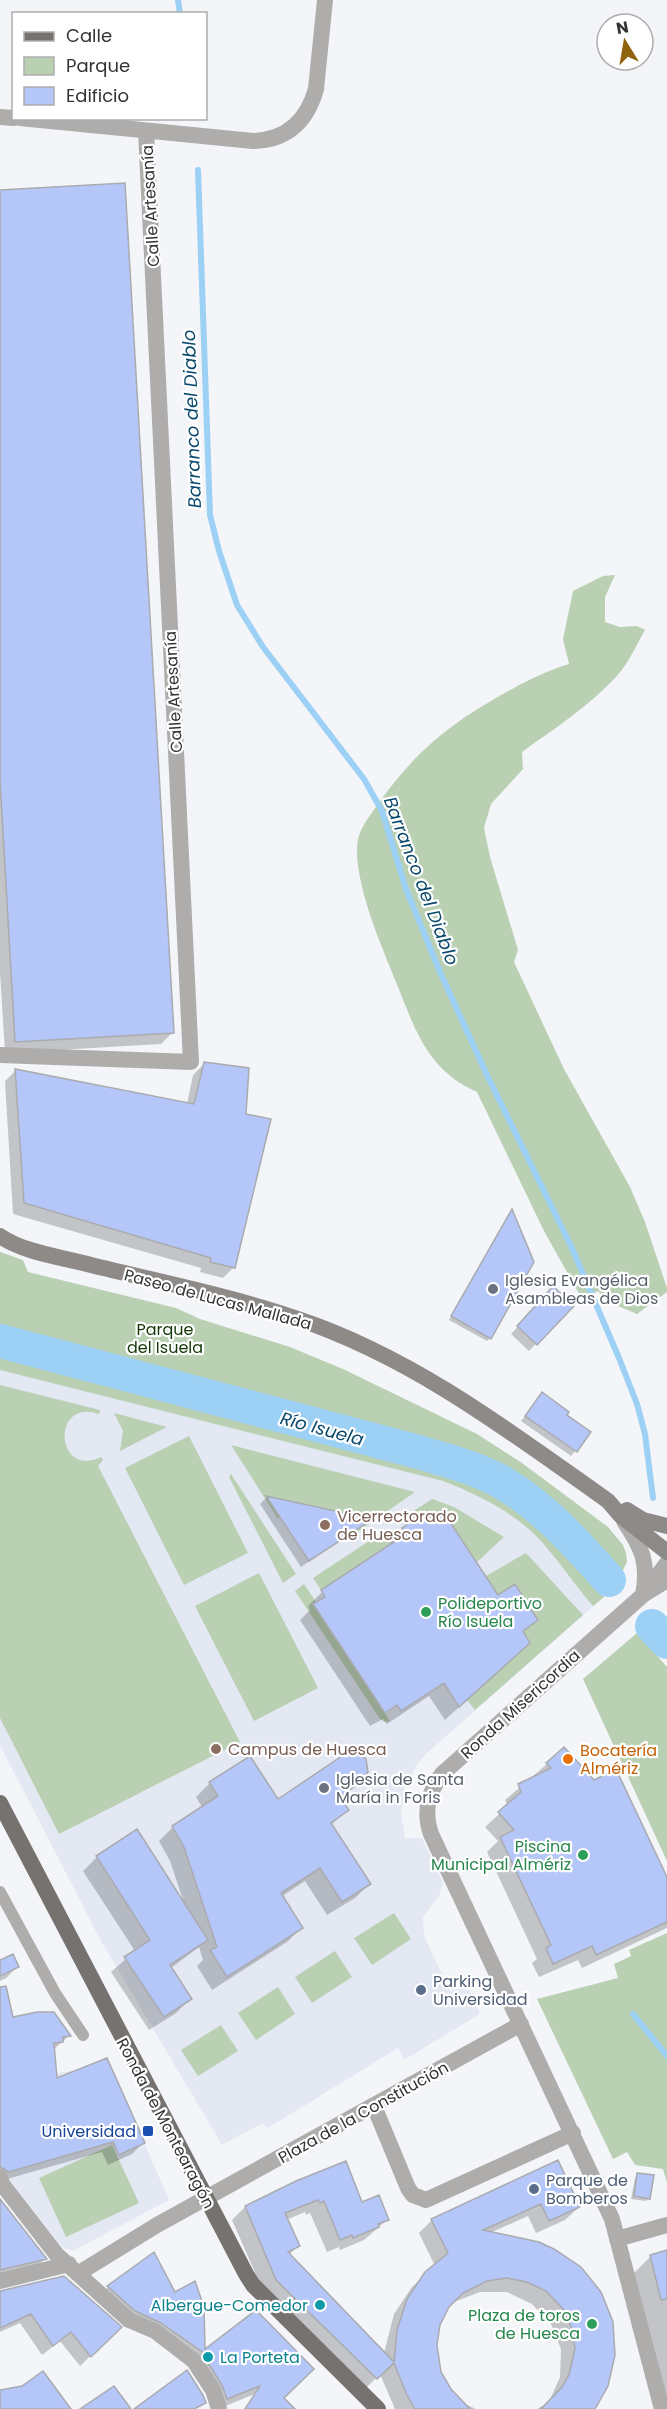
<svg xmlns="http://www.w3.org/2000/svg" width="667" height="2409" font-family="Poppins,sans-serif">
<style>
.built{fill:#e3e8f3}
.green{fill:#b9d0b3}
.shadow{fill:#0003}
.lines{fill:none;stroke-linecap:round;stroke-linejoin:round}
.stream{stroke:#9dd0f5;stroke-width:6}
.river{stroke:#9dd0f5;stroke-width:34}
.building{fill:#b5c6f9;stroke:#a9abaf;stroke-width:1.5}
.pedestrian{stroke:#afadac;stroke-width:12}
.minor{stroke:#afadac;stroke-width:16}
.secondary{stroke:#8d8a88;stroke-width:16}
.primary{stroke:#75726f;stroke-width:16}
.worship-dot{fill:#6b7280;stroke:#fff;stroke-width:2}
.education-dot{fill:#8d6e63;stroke:#fff;stroke-width:2}
.leisure-dot{fill:#2e9e5b;stroke:#fff;stroke-width:2}
.food-dot{fill:#e8710a;stroke:#fff;stroke-width:2}
.service-dot{fill:#5c6f8a;stroke:#fff;stroke-width:2}
.transit-dot{fill:#1a4fb4;stroke:#fff;stroke-width:2}
.culture-dot{fill:#0f9aa8;stroke:#fff;stroke-width:2}
.labels{text-anchor:middle;stroke-width:4.5;stroke-linejoin:round;paint-order:stroke}
.street-label{font-size:16px;fill:#323334;stroke:#fff}
.worship-label{font-size:16px;fill:#5b616d;stroke:#fff;text-anchor:start}
.park-label{font-size:16px;fill:#143707;stroke:#fff}
.education-label{font-size:16px;fill:#785e54;stroke:#fff;text-anchor:start}
.leisure-label{font-size:16px;fill:#27864d;stroke:#fff;text-anchor:end}
.food-label{font-size:16px;fill:#c56008;stroke:#fff;text-anchor:start}
.service-label{font-size:16px;fill:#4e5e75;stroke:#fff;text-anchor:start}
.transit-label{font-size:16px;fill:#164399;stroke:#fff;text-anchor:end}
.culture-label{font-size:16px;fill:#0d838f;stroke:#fff;text-anchor:end}
.water-label{font-size:18px;font-style:italic;fill:#0a496c;stroke:#fff}
</style>
<rect width="100%" height="100%" fill="#f3f5f9"/>
<path class="built" d="M0,1353L440,1470L473,1481L501,1494L554,1536L604,1597L427,1753L418,1763L405,1787L401,1813L405,1838H422L443,1882L439,1896L423,1917L424,1936L450,1991L466,1983L480,2014L404,2060L398,2048L268,2128L263,2123L222,2145L100,1939L0,1745Z
M52,2056L58,2073L77,2070L107,2057L169,2200L73,2251L62,2247L4,2173L0,2160V2097Z"/>
<path class="green" d="M615,575L605,597V622L620,627L637,626L645,630C636,646 628,664 616,677C588,707 555,728 522,752L523,769L491,804L484,828L490,857L518,950L514,962L564,1069L630,1187L645,1222L667,1288V1292L637,1314L609,1302L598,1291L582,1299L544,1231L477,1092C427,1070 415,1029 396,982C381,945 356,888 357,848C357,831 369,817 378,804C415,752 448,725 503,694C524,682 546,671 569,664L563,639L573,591L603,576Z
M0,1252L23,1260L28,1272L176,1308L200,1319L290,1347L343,1369L477,1434L522,1463L608,1527L623,1545L626,1553L627,1562L623,1570L618,1574C598,1551 580,1524 556,1505C524,1478 490,1462 451,1448L0,1327Z
M0,1353L440,1470C460,1477 481,1483 500,1494C543,1518 573,1559 604,1597L593,1606C575,1585 559,1561 541,1541C514,1512 479,1495 443,1481L0,1370Z
M0,1385L100,1410L99,1414C51,1397 55,1479 101,1457L103,1460L98,1466L240,1742L59,1834L0,1718Z
M114,1413L167,1427L120,1451L123,1431Z
M189,1436L248,1553L184,1585L125,1468Z
M231,1445L415,1492L356,1533L355,1531L372,1519L267,1496L280,1517L278,1519Z
M231,1474L296,1574L283,1583L229,1477Z
M432,1499L454,1507L504,1537L477,1562L442,1510L430,1518L408,1525L406,1516Z
M384,1531L392,1543L321,1590L313,1578Z
M526,1553L583,1615L475,1710L467,1700L530,1643L523,1631L538,1619L515,1585L498,1595L486,1576Z
M259,1573L318,1688L254,1721L195,1606Z
M304,1584L316,1602L313,1605L390,1721L384,1722L380,1719L295,1591Z
M637,1633L667,1667V1861L583,1679Z
M394,1913L411,1939L372,1965L354,1938Z
M667,1933V2183L663,2169L635,2165L627,2152L613,2159L537,1999L618,1978L614,1964L631,1956L629,1950Z
M335,1951L352,1977L312,2003L295,1977Z
M278,1987L295,2014L256,2040L238,2013Z
M221,2025L238,2051L198,2076L181,2050Z
M112,2145L139,2203L66,2237L39,2178Z"/>
<path class="shadow" d="M0,192L172,1033L161,1044L5,1053L0,972Z
M204,1064L234,1267L223,1278L200,1272L201,1268L13,1214L5,1081L16,1070L187,1104L193,1075Z
M511,1212L490,1338L487,1341L449,1320Z
M546,1296L572,1306L529,1351L511,1334Z
M542,1394L565,1416L589,1433L571,1456L521,1421Z
M267,1497L370,1520L301,1567L260,1504Z
M425,1515L498,1597L536,1619L522,1633L514,1657L445,1720L429,1696L387,1724L383,1719L370,1726L300,1620L310,1610L308,1606L322,1592L390,1546L389,1544L403,1530Z
M547,1764L665,1876L667,1875V1928L582,1968L578,1960L539,1977L532,1963L537,1959L487,1852L498,1841L485,1827L508,1806L505,1800Z
M360,1781L340,1800L347,1810L331,1825L369,1884L355,1898L327,1915L305,1881L281,1897L301,1928L287,1942L212,1990L197,1966L203,1960L199,1947L171,1968L190,1999L176,2013L149,2030L111,1972L135,1951L83,1871L97,1857L184,1903L170,1861L159,1841L173,1827L202,1807L196,1797L210,1783L277,1801Z
M0,1961L17,1967L6,1978L0,1981Z
M0,2016L69,2036L53,2050L56,2080L143,2143L132,2154L108,2165L102,2152L0,2181Z
M557,2162L579,2207L565,2220L536,2233L528,2216L490,2233L554,2250L593,2409H537L549,2402L560,2377L561,2349L551,2324L532,2304L507,2292H480L454,2302L447,2308L437,2331L436,2359L446,2384L465,2404L476,2409H395L380,2374L363,2391L264,2293L232,2220L245,2207L296,2182L361,2204L387,2220L364,2240L340,2250L339,2247L327,2252L310,2213L306,2215L305,2212L286,2220L298,2246L289,2255L384,2353L394,2314L412,2287L435,2266L419,2233L432,2220Z
M638,2174L649,2198L646,2201L631,2199L635,2178Z
M0,2201L45,2259L34,2269L0,2278Z
M667,2252V2409L634,2273L651,2256Z
M153,2254L204,2352L297,2377L218,2409L196,2369L96,2299L108,2287Z
M0,2292L119,2328L80,2366L60,2341L42,2355L20,2323L0,2332Z"/>
<g class="lines">
<path class="stream" d="M178,0L180,14
M198,170L210,515L219,551L237,605L263,647L364,779L382,811L406,889L440,972L487,1075L571,1246L619,1358L637,1404L645,1434L653,1498
M633,2014L667,2056"/>
<path class="river" d="M0,1341L415,1451C445,1460 478,1468 505,1484C546,1509 577,1544 609,1580
M652,1626L667,1642"/>
</g>
<path class="building" d="M125,183L174,1033L15,1042L0,780V190Z
M204,1062L249,1068L246,1114L271,1119L235,1268L210,1262L211,1258L24,1203L15,1069L194,1104Z
M512,1209L534,1262L491,1339L451,1316Z
M553,1286L574,1306L537,1345L517,1326Z
M542,1392L569,1412L567,1415L591,1432L577,1452L525,1416Z
M266,1496L373,1519L309,1561Z
M442,1510L498,1595L515,1584L538,1620L523,1631L530,1643L459,1707L444,1683L401,1711L397,1705L385,1713L313,1604L325,1597L321,1590L406,1534L402,1528L426,1512L430,1518Z
M564,1747L594,1780L616,1769L667,1877V1922L596,1955L592,1946L553,1964L546,1948L551,1945L500,1837L514,1830L498,1812L521,1792L518,1784L551,1768L546,1763Z
M348,1752H355L366,1759L368,1772L361,1782L340,1797L349,1810L331,1823L371,1884L342,1902L320,1868L281,1893L303,1928L227,1977L210,1950L217,1947L184,1847L172,1826L218,1796L209,1782L250,1756L278,1799Z
M137,1829L208,1940L170,1965L192,1999L164,2017L124,1957L150,1940L96,1856Z
M13,1954L19,1967L0,1976V1960Z
M6,1986L13,2017L37,2012H54L71,2036L63,2037V2042L54,2043L57,2078L107,2058L145,2143L119,2155L113,2142L9,2172L0,2167V1987Z
M558,2160L580,2207L549,2221L541,2204L483,2230L539,2242L554,2249L581,2267L601,2292L613,2322L615,2355L608,2386L595,2409H541L562,2387L569,2375L575,2349L572,2329L564,2310L546,2291L527,2282L507,2278L487,2281L463,2293L449,2307L440,2325L437,2345L441,2372L451,2389L470,2409H415L406,2393L394,2363L377,2379L276,2280L245,2206L296,2181L346,2161L362,2202L379,2195L389,2220L378,2224L379,2227L353,2238L352,2235L340,2240L324,2201L320,2203L318,2200L285,2213L300,2246L288,2252L394,2362L397,2330L407,2299L425,2272L448,2253L431,2219Z
M637,2173L654,2175L650,2199L634,2196Z
M0,2199L47,2259L0,2270Z
M667,2250V2299L661,2300L650,2255Z
M154,2252L175,2292L195,2281L204,2307L205,2349L256,2310L314,2369L284,2398L295,2409H245L260,2386L227,2399L222,2385L205,2358L208,2356L161,2323L135,2311L107,2286Z
M64,2276L122,2327L91,2357L71,2332L53,2346L31,2314L0,2328V2291Z
M187,2370L203,2395L206,2403L194,2409H134Z
M43,2371L71,2409H0V2390L22,2386Z
M114,2386L131,2409H80Z"/>
<g class="lines">
<path class="pedestrian" d="M0,1892L55,1993L83,2035"/>
<path class="minor" d="M0,117L14,118
M20,118L253,141C287,140 307,121 316,89L325,0
M0,1055L191,1062L146,131
M624,1521C642,1548 649,1562 643,1595
M649,1587L667,1563
M374,2106L408,2188L413,2195L426,2200L573,2133
M0,2177L2,2184L57,2255L129,2320L155,2331L194,2361L213,2390L219,2409
M617,2239L667,2225
M79,2273L157,2225L521,2024
M0,2281L69,2264
M662,2409L612,2219L431,1834C423,1812 428,1793 442,1774L643,1595L667,1580"/>
<path class="secondary" d="M0,1236C25,1253 62,1257 91,1265C160,1282 231,1296 298,1319C412,1357 511,1432 608,1501L621,1516L667,1552
M627,1510L643,1520L667,1526"/>
<path class="primary" d="M0,1803L246,2274L253,2285L378,2409"/>
</g>
<g class="worship-dot">
<circle cx="493" cy="1289" r="6"/>
<circle cx="324" cy="1788" r="6"/>
</g>
<g class="education-dot">
<circle cx="325" cy="1525" r="6"/>
<circle cx="216" cy="1749" r="6"/>
</g>
<g class="leisure-dot">
<circle cx="426" cy="1612" r="6"/>
<circle cx="583" cy="1855" r="6"/>
<circle cx="592" cy="2324" r="6"/>
</g>
<circle class="food-dot" cx="568" cy="1759" r="6"/>
<g class="service-dot">
<circle cx="421" cy="1990" r="6"/>
<circle cx="534" cy="2189" r="6"/>
</g>
<rect class="transit-dot" x="142" y="2125" width="12" height="12" rx="3"/>
<g class="culture-dot">
<circle cx="320" cy="2305" r="6"/>
<circle cx="208" cy="2357" r="6"/>
</g>
<g class="labels">
<g class="street-label">
<text transform="translate(150 206) rotate(-93)" y="6">Calle Artesanía</text>
<text transform="translate(173 692) rotate(-93)" y="6">Calle Artesanía</text>
<text transform="translate(218 1299) rotate(15)" y="6">Paseo de Lucas Mallada</text>
<text transform="translate(520 1704) rotate(-42)" y="6">Ronda Misericordia</text>
<text transform="translate(363 2112) rotate(-29)" y="6">Plaza de la Constitución</text>
<text transform="translate(166 2123) rotate(62)" y="6">Ronda de Montearagón</text>
</g>
<g class="worship-label">
<text x="505" y="1286">Iglesia Evangélica<tspan x="505" dy="18">Asambleas de Dios</tspan></text>
<text x="336" y="1785">Iglesia de Santa<tspan x="336" dy="18">María in Foris</tspan></text>
</g>
<g class="park-label">
<text x="165" y="1335">Parque<tspan x="165" dy="18">del Isuela</tspan></text>
</g>
<g class="education-label">
<text x="337" y="1522">Vicerrectorado<tspan x="337" dy="18">de Huesca</tspan></text>
<text x="228" y="1755">Campus de Huesca</text>
</g>
<g class="leisure-label">
<text x="438" y="1609" text-anchor="start">Polideportivo<tspan x="438" dy="18">Río Isuela</tspan></text>
<text x="571" y="1852">Piscina<tspan x="571" dy="18">Municipal Almériz</tspan></text>
<text x="580" y="2321">Plaza de toros<tspan x="580" dy="18">de Huesca</tspan></text>
</g>
<g class="food-label">
<text x="580" y="1756">Bocatería<tspan x="580" dy="18">Almériz</tspan></text>
</g>
<g class="service-label">
<text x="433" y="1987">Parking<tspan x="433" dy="18">Universidad</tspan></text>
<text x="546" y="2186">Parque de<tspan x="546" dy="18">Bomberos</tspan></text>
</g>
<g class="transit-label">
<text x="136" y="2137">Universidad</text>
</g>
<g class="culture-label">
<text x="308" y="2311">Albergue-Comedor</text>
<text x="220" y="2363" text-anchor="start">La Porteta</text>
</g>
<g class="water-label">
<text transform="translate(192 419) rotate(-92)" y="6">Barranco del Diablo</text>
<text transform="translate(421 881) rotate(69)" y="6">Barranco del Diablo</text>
<text transform="translate(322 1429) rotate(15)" y="6">Río Isuela</text>
</g>
</g>
<rect x="12" y="12" width="195" height="108" fill="#ffffff" stroke="#adadae" stroke-width="1.5"/>
<rect x="24" y="32" width="30" height="9" fill="#75726f" stroke="#adadae" stroke-width="1.5"/>
<text x="66" y="42" font-size="18" fill="#323334">Calle</text>
<rect x="24" y="57" width="30" height="18" fill="#b9d0b3" stroke="#adadae" stroke-width="1.5"/>
<text x="66" y="72" font-size="18" fill="#323334">Parque</text>
<rect x="24" y="87" width="30" height="18" fill="#b5c6f9" stroke="#adadae" stroke-width="1.5"/>
<text x="66" y="102" font-size="18" fill="#323334">Edificio</text>
<g transform="translate(625 42) rotate(349)"><circle r="28" fill="#ffffff" stroke="#adadae" stroke-width="1.5"/>
<path d="M0-4.5L10 22L0 15L-10 22Z" fill="#90640d"/>
<text y="-9" font-size="16" font-weight="bold" text-anchor="middle" fill="#323334">N</text>
</g>
</svg>
